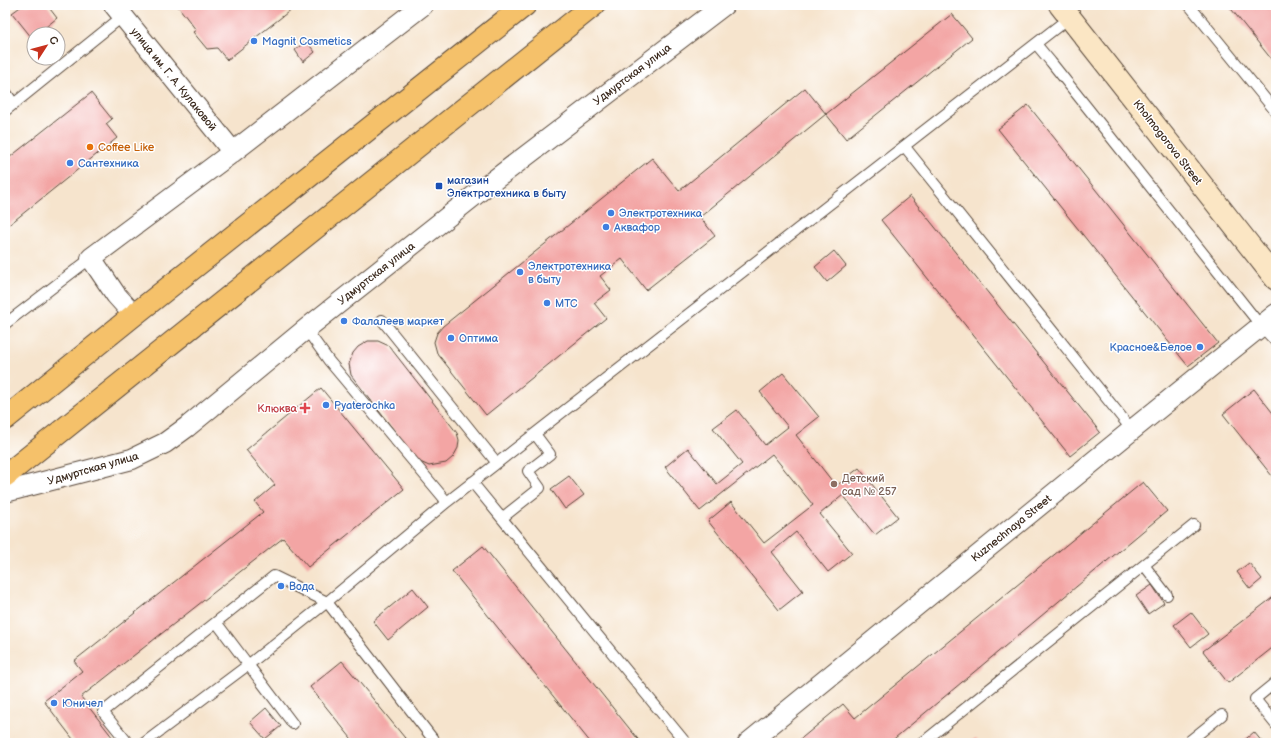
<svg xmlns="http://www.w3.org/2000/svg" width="1281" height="748" font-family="'Balsamiq Sans',sans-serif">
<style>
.building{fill:#f3a5a4}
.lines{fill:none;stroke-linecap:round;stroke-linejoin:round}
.lane-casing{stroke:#574638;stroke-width:12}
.street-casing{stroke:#574638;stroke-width:22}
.secondary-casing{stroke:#574638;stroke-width:24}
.primary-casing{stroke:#574638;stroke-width:24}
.lane{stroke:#fff;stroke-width:10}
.street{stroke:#fff;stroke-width:20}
.secondary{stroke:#fbe6c4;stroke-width:22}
.primary{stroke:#f5c16b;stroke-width:22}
.shop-dot{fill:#3f7fe0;stroke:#fff;stroke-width:1.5}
.food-dot{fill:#e8710a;stroke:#fff;stroke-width:1.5}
.transit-dot{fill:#1a4fb4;stroke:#fff;stroke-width:1.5}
.health-dot{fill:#e0444e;stroke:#fff;stroke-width:1.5}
.education-dot{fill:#8d6e63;stroke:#fff;stroke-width:1.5}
.labels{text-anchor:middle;stroke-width:3;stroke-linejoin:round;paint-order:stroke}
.shop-label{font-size:11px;fill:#366cbe;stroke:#fff;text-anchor:start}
.street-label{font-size:11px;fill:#3b2a1e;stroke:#fff}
.food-label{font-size:11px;fill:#c56008;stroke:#fff;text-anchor:start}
.transit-label{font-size:11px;fill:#164399;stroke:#fff;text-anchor:start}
.health-label{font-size:11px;fill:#be3a42;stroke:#fff;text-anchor:end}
.education-label{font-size:11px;fill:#785e54;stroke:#fff;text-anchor:start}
</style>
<rect width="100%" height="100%" fill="#fff"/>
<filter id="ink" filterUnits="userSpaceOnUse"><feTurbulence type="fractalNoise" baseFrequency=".025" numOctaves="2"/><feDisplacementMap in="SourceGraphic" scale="8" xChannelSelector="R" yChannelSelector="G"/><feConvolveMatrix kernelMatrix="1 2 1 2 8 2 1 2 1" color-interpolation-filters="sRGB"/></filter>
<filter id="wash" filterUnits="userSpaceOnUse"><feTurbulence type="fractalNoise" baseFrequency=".012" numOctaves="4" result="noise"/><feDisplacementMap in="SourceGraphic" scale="16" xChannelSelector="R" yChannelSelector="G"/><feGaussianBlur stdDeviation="0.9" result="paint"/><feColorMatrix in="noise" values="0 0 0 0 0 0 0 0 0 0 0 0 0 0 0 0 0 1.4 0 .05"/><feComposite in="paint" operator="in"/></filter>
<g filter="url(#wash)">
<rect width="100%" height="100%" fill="#f6e4cd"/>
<g id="blocks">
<path class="building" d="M23,5H47L57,18L37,34H34V37L32,38L12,13Z
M177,5H297L227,60L217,48L207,49L193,32L196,30Z
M1228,5H1276V65Z
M952,14L972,38L846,139L826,114Z
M306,41L315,52L303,62L295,50Z
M805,88L826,114L700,217L715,236L646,290L622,259L600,276L611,290L594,303L606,318L486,415L437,353L434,342L437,333L443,326L652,158L679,191Z
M91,93L112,119L106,124L117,138L5,228V161Z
M1028,105L1218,343L1188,366L998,129Z
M910,196L1100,432L1070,456L881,220Z
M834,251L846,266L827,282L815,267Z
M368,341H378L389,346L457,433L459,440L458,448L453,457L446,463L429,466L418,461L351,375L349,364L353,353L358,347Z
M783,373L819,417L796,435L836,486L859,468L898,517L875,535L843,495L820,514L852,553L828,572L796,532L772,552L803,591L779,610L708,521L731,502L764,543L813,505L772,454L700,511L665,467L688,448L717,484L742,464L713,428L737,410L765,445L788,427L760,392Z
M321,388L404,489L308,567L283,538L81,697L113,738L107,743H76L44,701L82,671L74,661L263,512L255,502L275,485L246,450Z
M1254,389L1276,417V481L1223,414Z
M569,476L584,495L565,509L551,489Z
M1143,482L1167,511L889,743H799L797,742L843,704L855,718Z
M483,546L641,743H591L452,571Z
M1249,563L1262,579L1250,589L1237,572Z
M1152,585L1164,603L1148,614L1136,596Z
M413,588L428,607L388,640L373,621Z
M1276,595V645L1228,683L1203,651Z
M1191,612L1208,634L1191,647L1174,625Z
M342,661L409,743H355L310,687Z
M1276,703V719L1268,709Z
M266,708L281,726L265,739L250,722Z
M1254,732L1263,743H1241Z
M976,738L980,743H969Z"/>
</g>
</g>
<g filter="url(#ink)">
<use href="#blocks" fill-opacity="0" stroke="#574638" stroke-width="1"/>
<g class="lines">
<g class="lane-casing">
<path id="lane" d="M1189,5L1276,112
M1036,44L1051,62L1261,326L1276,342
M5,91L14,104
M5,111L123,16
M905,147L1132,430
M382,320L497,463
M5,324L91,258
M306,329L329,361L447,502L1070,17
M472,482L686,743
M502,518L540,488L528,471L550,454L535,434
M1144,565L1167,595
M216,622L293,724
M1276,682L1255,699L1276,725
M128,743L103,712L274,576L327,602L447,502
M144,743L248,665L327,602L436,743
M922,743L1194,525
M1187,743L1222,715"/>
</g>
<g class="street-casing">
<path id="street" d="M114,5L233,152
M134,315L116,295L91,258L233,152L423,5
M5,492L132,459L165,443L187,427L306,329L489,184L724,5
M748,743L1132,430L1276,314"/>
</g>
<g class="secondary-casing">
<path id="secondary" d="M1060,5L1276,279"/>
</g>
<g class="primary-casing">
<path id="primary" d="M5,419L134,315L525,5
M5,476L594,5"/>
</g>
<use href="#lane" class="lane"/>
<use href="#street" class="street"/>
<use href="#secondary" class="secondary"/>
<use href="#primary" class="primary"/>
</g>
</g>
<g class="shop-dot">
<circle cx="254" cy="41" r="4"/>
<circle cx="70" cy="163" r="4"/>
<circle cx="611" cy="213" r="4"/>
<circle cx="606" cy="227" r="4"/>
<circle cx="520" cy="272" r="4"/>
<circle cx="547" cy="303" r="4"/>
<circle cx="344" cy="321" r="4"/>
<circle cx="451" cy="338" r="4"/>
<circle cx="1200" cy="347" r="4"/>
<circle cx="326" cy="405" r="4"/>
<circle cx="281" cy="586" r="4"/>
<circle cx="54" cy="703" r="4"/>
</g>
<circle class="food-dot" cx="90" cy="147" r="4"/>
<rect class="transit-dot" x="435" y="182" width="8" height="8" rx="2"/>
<path class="health-dot" d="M303 402h4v4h4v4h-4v4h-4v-4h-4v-4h4z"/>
<circle class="education-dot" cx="834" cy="484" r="4"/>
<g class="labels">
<g class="shop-label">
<text x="262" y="45">Magnit Cosmetics</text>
<text x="78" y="167">Сантехника</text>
<text x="619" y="217">Электротехника</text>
<text x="614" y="231">Аквафор</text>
<text x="528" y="270">Электротехника<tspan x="528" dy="13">в быту</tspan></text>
<text x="555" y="307">МТС</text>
<text x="352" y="325">Фалалеев маркет</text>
<text x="459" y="342">Оптима</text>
<text x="1192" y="351" text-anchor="end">Красное&amp;Белое</text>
<text x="334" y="409">Pyaterochka</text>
<text x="289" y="590">Вода</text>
<text x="62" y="707">Юничел</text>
</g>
<g class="street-label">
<text transform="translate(632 74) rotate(-37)" y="4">Удмуртская улица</text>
<text transform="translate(174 79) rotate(51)" y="4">улица им. Г. А. Кулаковой</text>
<text transform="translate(1168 142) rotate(52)" y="4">Kholmogorova Street</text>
<text transform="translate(376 273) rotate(-38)" y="4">Удмуртская улица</text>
<text transform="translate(93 468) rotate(-16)" y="4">Удмуртская улица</text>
<text transform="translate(1011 528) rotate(-39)" y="4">Kuznechnaya Street</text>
</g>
<g class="food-label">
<text x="98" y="151">Coffee Like</text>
</g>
<g class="transit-label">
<text x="447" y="184">магазин<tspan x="447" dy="13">Электротехника в быту</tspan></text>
</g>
<g class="health-label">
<text x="297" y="412">Клюква</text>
</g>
<g class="education-label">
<text x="842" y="482">Детский<tspan x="842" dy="13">сад № 257</tspan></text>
</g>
</g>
<rect width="1281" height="748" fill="none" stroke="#fff" stroke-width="20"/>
<g transform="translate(46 46) rotate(54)"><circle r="19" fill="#ffffff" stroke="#b1aaa5"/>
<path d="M0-3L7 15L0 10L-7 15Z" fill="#c8321e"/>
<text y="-6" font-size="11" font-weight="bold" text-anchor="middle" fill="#3b2a1e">С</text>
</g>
</svg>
